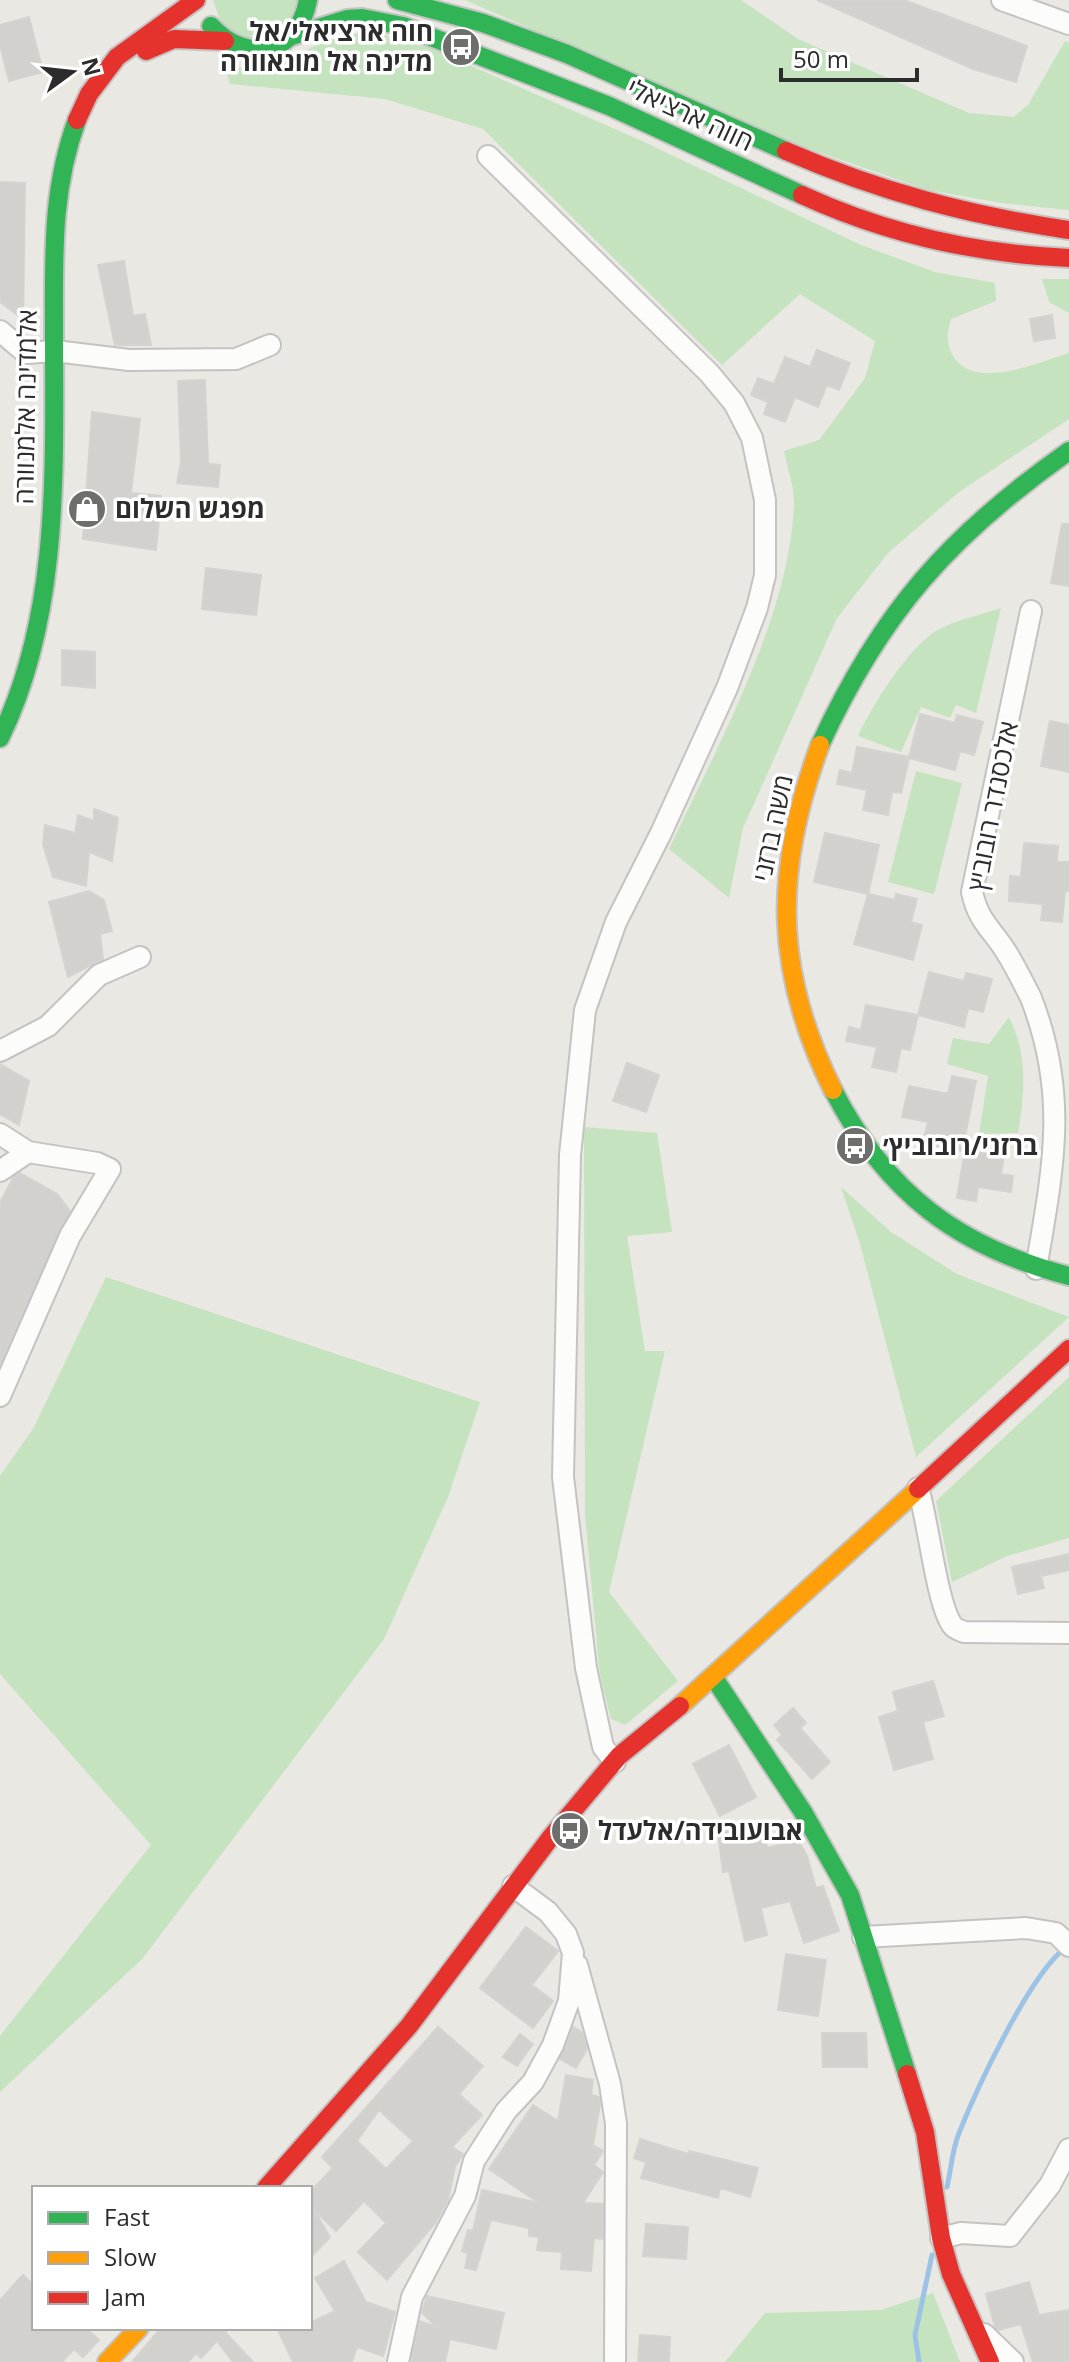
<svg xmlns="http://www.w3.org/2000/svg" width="1069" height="2362" font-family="'Open Sans','Noto Sans Hebrew',sans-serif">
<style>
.green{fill:#c5e3bf}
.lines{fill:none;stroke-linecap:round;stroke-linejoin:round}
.stream{stroke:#9cc3e5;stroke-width:5}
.building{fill:#d2d1ce;stroke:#d4d3cf;stroke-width:2;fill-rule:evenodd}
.street-casing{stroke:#c4c3c2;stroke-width:24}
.fast-casing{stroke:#c4c3c2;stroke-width:22}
.slow-casing{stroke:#c4c3c2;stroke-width:22}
.jam-casing{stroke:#c4c3c2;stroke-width:22}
.street{stroke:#fcfcfb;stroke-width:20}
.fast{stroke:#30b455;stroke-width:18}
.slow{stroke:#ff9f0a;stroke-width:18}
.jam{stroke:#e5322d;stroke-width:18}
.labels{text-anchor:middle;stroke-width:7;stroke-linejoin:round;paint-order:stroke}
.poi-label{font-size:26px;font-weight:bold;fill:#2c2c2c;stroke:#fff;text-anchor:start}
.street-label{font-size:26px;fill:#2c2c2c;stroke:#fff}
</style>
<rect width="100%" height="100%" fill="#e9e8e3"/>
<path class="green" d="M213,0H299L285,29L245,40L221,23Z
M465,0H741L798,39L969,113L1014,117L1028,105L1065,41L1069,43V210L1001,203L928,190L795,144Z
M368,30L433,49L642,141L861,245L935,272L995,283L996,301L951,319C946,335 946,347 956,360C978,389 1040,362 1069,353V419L959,492L888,553L837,618L743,828L729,898L669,849C717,747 789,618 794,506C795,488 787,468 784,451L819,440L865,378L875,341L800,294L722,365L483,129L385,99L230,84L225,66C275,70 278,61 320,44C335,38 353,35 368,30Z
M1042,279H1069V313L1049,302Z
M1001,608L976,713L956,705L950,718L921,707L901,752L858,736C872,706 907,649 936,631C954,620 981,615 1001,608Z
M916,771L962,783L934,894L888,882Z
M1009,1017C1028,1056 1025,1091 1018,1133L979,1134L988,1076L947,1064L953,1038L989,1044Z
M584,1127L657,1133L672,1232L627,1236L645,1351H665L609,1592L678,1681L625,1725L611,1719L600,1676L585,1515Z
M841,1187L891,1232L957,1274L1069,1317L916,1457L860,1244Z
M106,1277L480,1402L448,1497L384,1639L143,1958L0,2092V2036L151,1845L0,1674V1476L33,1429Z
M1069,1377V1538L1007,1556L952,1582L936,1501Z
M933,2293L960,2362H725L765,2313L881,2310Z"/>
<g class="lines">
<path class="stream" d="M947,2187C951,2170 952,2150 959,2133C977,2088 1029,1976 1065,1948
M919,2362L915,2335L932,2255"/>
</g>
<path class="building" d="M817,0H904L1027,46L1016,82L973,69Z
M29,17L43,72L9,81L0,45V25Z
M0,182L25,183L23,319L0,302Z
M124,261L133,316L145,314L151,345H115L98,265Z
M1052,315L1055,338L1034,341L1030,319Z
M817,350L850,363L839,390L827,385L818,407L795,397L785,422L764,414L768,402L751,395L758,378L774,384L785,357L810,367Z
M205,380L208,464L220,465L218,487L177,483L181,461L178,381Z
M92,412L140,419L131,493L161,496L156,550L83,539Z
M1062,524H1069V586L1051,583Z
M206,568L261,575L256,615L202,609Z
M62,650L95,652V688L62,685Z
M920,714L955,723L957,715L983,722L974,755L960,751L955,770L909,758L901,793L892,792L888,815L863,810L867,790L837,784L840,770L852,773L857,747L909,757Z
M1050,721L1069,725V772L1041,766Z
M94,809L118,818L112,861L89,852L86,886L53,877L43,844L45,825L75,833L78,815L94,821Z
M825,833L879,845L868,894L814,882Z
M1024,843L1058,846L1057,862H1069V891H1065L1062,922L1041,920L1043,904L1009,901L1010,876L1021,877Z
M89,891L104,900L112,931L100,934L103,959L68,977L49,902Z
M868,894L895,900L896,894L917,899L911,922L922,925L913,960L854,944Z
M929,972L964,981L966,973L992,979L983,1012L968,1008L964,1027L918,1015Z
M866,1005L918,1015L910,1050L901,1048L896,1072L872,1067L877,1047L846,1041L849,1027L861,1030Z
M627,1063L659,1075L646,1112L613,1101Z
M0,1064L29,1081L19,1125L0,1114Z
M952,1076L976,1081L962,1151L923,1143L928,1122L902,1117L909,1086L948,1094Z
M966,1143L1005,1150L1001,1174L1013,1176L1011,1192L978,1187L976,1201L957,1198Z
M20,1173L57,1194L70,1211L0,1364V1203L13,1178Z
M1069,1554V1570L1041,1576L1044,1588L1018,1594L1012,1567Z
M933,1681L944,1716L923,1722L933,1759L894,1770L879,1717L898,1711L893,1692Z
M793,1708L806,1723L800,1728L830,1762L812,1779L777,1740L782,1735L774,1725Z
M729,1745L756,1797L720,1816L693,1764Z
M764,1825L767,1848L798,1840L807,1856L816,1888L823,1886L839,1931L804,1943L790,1901L761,1908L767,1935L745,1941L729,1871L723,1872L718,1832Z
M526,1927L558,1951L532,1985L553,2001L533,2028L480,1988Z
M786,1954L826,1960L818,2016L778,2010Z
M438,2027L483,2066L459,2094L482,2115L452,2147L463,2154L455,2167L448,2200L436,2222L387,2280L358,2252L386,2223L364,2201L336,2231L314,2210L330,2237L310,2258V2192L333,2168L322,2157ZM379,2110L413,2141L386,2169L357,2141Z
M573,2027L582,2032L587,2049L576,2068L560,2059Z
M822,2033H866L867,2067H823Z
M520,2034L533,2044L517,2066L503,2057Z
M566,2075L593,2080L591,2095L599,2097L600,2105L593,2145L603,2151L594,2165L603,2172L583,2203L603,2204V2239L594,2238L591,2271L561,2269L562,2252L537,2250L539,2237L529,2236V2228L491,2220L476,2270L465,2268L468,2253L462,2251L468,2230L473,2231L482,2190L539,2203L489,2169L533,2105L558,2121Z
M640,2139L688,2154L689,2151L758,2168L750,2197L720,2188L718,2198L641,2178L646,2162L634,2158Z
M646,2224L688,2227L686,2259L643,2256Z
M344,2261L366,2302L395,2312L383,2356L357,2347L352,2362H293L277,2328H310V2323L335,2311L315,2278Z
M23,2275L34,2285V2328H86L99,2340L83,2357L74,2349L62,2362H0V2300Z
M1029,2282L1039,2315L1069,2310V2362H1033L1021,2324L999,2330L995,2327L986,2294Z
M427,2296L504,2313L496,2349L450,2339L445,2362H411L420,2321L437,2327L422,2313Z
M161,2328H230L225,2332L253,2362H233L217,2341L201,2358L196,2353L188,2362H132Z
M640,2335L670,2337L669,2362H638Z"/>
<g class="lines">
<g class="street-casing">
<path id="street" d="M1002,0L1069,24
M488,156L709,373L734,403L752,438L765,500V575L757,608L727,688L661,833L616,922L585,1010L570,1155L563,1477L586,1668L603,1747L615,1762
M0,331L26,353L55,351L129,360L236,359L270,345
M1031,611L972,892C979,924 993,929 1008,955C1016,968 1024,984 1031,998C1069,1096 1053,1168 1036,1269
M0,1051L48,1026L99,975L140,957
M0,1134L28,1152
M0,1171L28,1152L97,1163L110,1169L70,1236L0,1396
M918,1488C928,1519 937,1607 953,1626C955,1629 960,1630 964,1632L1069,1633
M863,1937L1026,1928L1056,1933L1069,1946
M577,1965L610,2084L616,2124L615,2362
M941,2238L961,2233L1010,2236L1050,2185L1069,2149
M984,2334L1013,2362
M398,2362L412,2297L465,2196L474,2161L506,2111L533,2082L553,2045L569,2001L573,1953L566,1934L548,1912L513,1886"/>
</g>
<g class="fast-casing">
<path id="fast" d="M397,0L483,23L567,54L786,151
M211,26C247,65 298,54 308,0
M292,36L347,19L362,18L403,26L609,106L802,195
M0,738C61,613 54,466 54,331C54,258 51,190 77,120
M820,745C881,612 950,535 1069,451
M833,1090C886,1193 958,1247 1069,1276
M714,1678L803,1812L850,1895L907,2074"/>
</g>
<g class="slow-casing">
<path id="slow" d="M820,745C774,869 773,970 833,1090
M680,1706L918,1489
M107,2362L139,2328"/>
</g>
<g class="jam-casing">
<path id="jam" d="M146,51L174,39L225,41
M77,120L89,94L117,57L196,0
M786,151C881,192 967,215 1069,230
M802,195C887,234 976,254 1069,258
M918,1489L1069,1349
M907,2074L925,2132L941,2238L951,2274L990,2362
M266,2188L409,2026L551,1837L619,1756L680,1706"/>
</g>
<use href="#street" class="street"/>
<use href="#fast" class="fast"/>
<use href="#slow" class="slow"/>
<use href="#jam" class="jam"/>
</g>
<defs>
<g id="bus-disc" transform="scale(2)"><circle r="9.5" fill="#6e6e6c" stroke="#fff"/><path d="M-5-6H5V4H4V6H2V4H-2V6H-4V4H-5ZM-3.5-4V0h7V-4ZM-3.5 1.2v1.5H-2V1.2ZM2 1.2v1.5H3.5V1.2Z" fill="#fff"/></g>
<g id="shop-disc" transform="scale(2)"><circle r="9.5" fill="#6e6e6c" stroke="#fff"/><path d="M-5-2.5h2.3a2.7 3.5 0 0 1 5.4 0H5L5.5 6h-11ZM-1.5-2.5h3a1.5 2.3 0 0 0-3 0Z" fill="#fff"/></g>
</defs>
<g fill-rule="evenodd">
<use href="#bus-disc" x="461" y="47"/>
<use href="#shop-disc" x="87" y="509"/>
<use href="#bus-disc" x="855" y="1146"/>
<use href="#bus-disc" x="570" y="1831"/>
</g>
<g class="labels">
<g class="poi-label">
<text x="433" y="41" text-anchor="end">חוה ארציאלי/אל<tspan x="433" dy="30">מדינה אל מונאוורה</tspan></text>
<text x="115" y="518">מפגש השלום</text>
<text x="883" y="1155">ברזני/רובוביץ׳</text>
<text x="598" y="1840">אבועובידה/אלעדל</text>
</g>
<g class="street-label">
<text transform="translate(690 115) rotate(25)" y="9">חווה ארציאלי</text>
<text transform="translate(26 407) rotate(-89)" y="9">אלמדינה אלמנוורה</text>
<text transform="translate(993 806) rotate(-79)" y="9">אלכסנדר רובוביץ</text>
<text transform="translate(773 828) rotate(-78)" y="9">משה ברזני</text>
</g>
</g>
<rect x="32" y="2186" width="280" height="144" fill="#ffffff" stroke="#ababab" stroke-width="2"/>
<rect x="48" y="2212" width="40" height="12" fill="#30b455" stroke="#ababab" stroke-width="2"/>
<text x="104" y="2226" font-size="24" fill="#2c2c2c">Fast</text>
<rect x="48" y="2252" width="40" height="12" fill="#ff9f0a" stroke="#ababab" stroke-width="2"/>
<text x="104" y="2266" font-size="24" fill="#2c2c2c">Slow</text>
<rect x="48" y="2292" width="40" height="12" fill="#e5322d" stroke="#ababab" stroke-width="2"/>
<text x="104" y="2306" font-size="24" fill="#2c2c2c">Jam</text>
<g transform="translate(72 72) rotate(75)" stroke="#ffffff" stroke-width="6" paint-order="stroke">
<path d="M0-6L14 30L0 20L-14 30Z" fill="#2c2c2c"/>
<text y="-12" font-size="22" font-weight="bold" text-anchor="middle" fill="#2c2c2c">N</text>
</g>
<path d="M781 68v12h136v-12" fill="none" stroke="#2c2c2c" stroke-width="4"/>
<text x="793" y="68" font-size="24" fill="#2c2c2c" stroke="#ffffff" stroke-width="6" paint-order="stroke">50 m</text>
</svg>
